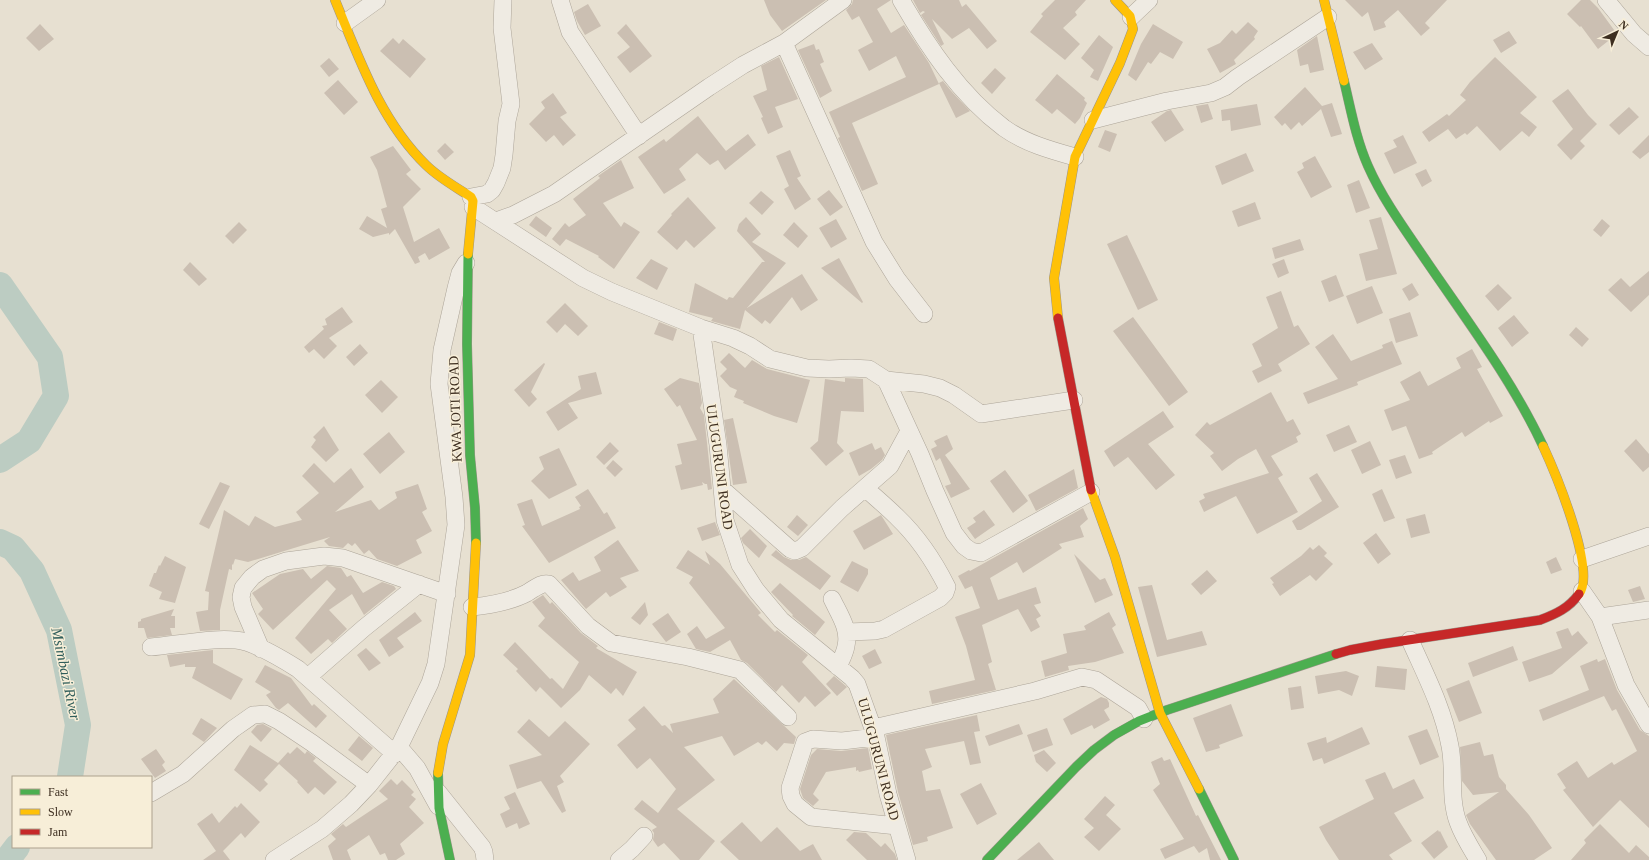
<svg xmlns="http://www.w3.org/2000/svg" width="1649" height="860" font-family="Georgia,serif">
<style>
.lines{fill:none;stroke-linecap:round;stroke-linejoin:round}
.river{stroke:#bcccc2;stroke-width:26}
.building{fill:#cbbfb2}
.street-casing{stroke:#ada599;stroke-width:18}
.fast-casing{stroke:#9c958a;stroke-width:10}
.slow-casing{stroke:#9c958a;stroke-width:10}
.jam-casing{stroke:#9c958a;stroke-width:10}
.street{stroke:#efebe3;stroke-width:17}
.fast{stroke:#4caf50;stroke-width:9}
.slow{stroke:#ffc107;stroke-width:9}
.jam{stroke:#c62828;stroke-width:9}
.labels{text-anchor:middle;stroke-width:3;stroke-linejoin:round;paint-order:stroke}
.street-label{font-size:14px;fill:#3d2e20;stroke:#f7eed8}
.water-label{font-size:15px;font-style:italic;fill:#2f5d5a;stroke:#f7eed8}
</style>
<rect width="100%" height="100%" fill="#e7e0d1"/>
<g class="lines">
<path class="river" d="M0,285L50,357L56,396L29,441L0,460
M0,542L13,548L32,571L59,630L78,725L70,777
M7,860L17,847"/>
</g>
<path class="building" d="M764,0H826L782,31L770,15Z
M853,0H891L877,9L891,33L904,25L929,63L939,84L852,123L878,184L862,191L838,138L840,137L829,112L906,77L896,56L869,71L858,50L873,42L859,16L852,20L846,10L852,4Z
M913,0H959L962,7L966,4L997,41L987,49L969,28L952,39L932,19L944,44L941,46L921,15L925,12L923,11L920,13Z
M1055,0H1086L1075,12L1077,15L1063,28L1080,44L1065,60L1030,32L1043,16L1041,14Z
M1345,0H1447L1425,23L1430,28L1421,36L1398,10L1384,22L1386,27L1374,31L1368,12L1362,17Z
M1581,0H1590L1598,8L1617,34L1598,49L1581,26L1580,27L1567,14Z
M588,4L601,26L585,35L577,21L574,12Z
M1248,22L1258,31L1254,37L1255,39L1234,60L1236,64L1220,73L1207,49L1220,43L1232,30L1236,34Z
M40,24L54,39L39,51L26,38Z
M626,24L652,56L630,73L617,57L630,47L617,33Z
M1153,24L1183,42L1173,59L1160,52L1151,64L1148,62L1136,81L1128,75L1141,44Z
M1509,31L1517,43L1501,53L1493,40Z
M1099,35L1113,47L1098,81L1090,77L1094,70L1081,58Z
M1317,36L1324,70L1310,73L1308,64L1300,66L1297,50Z
M393,38L399,44L403,39L426,59L410,78L380,51Z
M1372,43L1383,59L1365,70L1353,52Z
M814,44L816,50L819,49L824,62L820,64L832,91L820,98L798,50Z
M779,57L798,99L775,107L783,127L768,134L761,118L763,117L753,96L767,90L761,66Z
M1495,57L1537,97L1520,113L1537,127L1529,137L1522,131L1500,151L1477,126L1467,135L1465,133L1456,139L1448,129L1429,142L1422,132L1447,114L1449,116L1466,100L1460,95L1470,82Z
M329,58L339,69L329,77L320,66Z
M995,68L1006,78L992,94L981,83Z
M1057,74L1085,98L1084,100L1087,103L1080,118L1075,124L1057,109L1052,114L1035,100Z
M338,80L358,102L344,115L324,93Z
M943,81L952,92L970,111L956,118L939,83Z
M1305,87L1322,106L1332,103L1342,134L1331,137L1321,109L1302,126L1299,122L1291,130L1285,123L1282,126L1274,117Z
M1568,89L1588,115L1597,124L1580,141L1585,146L1571,160L1557,145L1573,129L1552,101Z
M553,93L567,113L560,117L576,135L563,146L554,135L546,142L529,124L545,108L541,102Z
M1208,104L1213,119L1201,123L1196,106Z
M1257,104L1261,125L1231,131L1230,120L1222,121L1221,110Z
M1629,107L1639,117L1619,135L1609,125Z
M1171,110L1184,130L1165,142L1151,122L1167,111Z
M698,116L726,151L748,134L756,145L725,170L718,160L710,165L697,153L679,169L686,180L664,194L638,157L664,139L666,142Z
M1105,130L1117,134L1110,152L1098,147Z
M1403,135L1417,163L1394,174L1384,153L1397,147L1393,140Z
M1649,135V152L1640,159L1632,152Z
M445,143L454,152L445,160L437,151Z
M393,146L411,170L406,174L421,189L403,207L414,242L439,228L450,248L429,260L425,253L418,257L420,262L415,264L395,229L389,235V233L373,237L359,229L367,216L387,228L381,209L387,207L377,170L370,157Z
M790,150L801,176L797,178L811,199L795,210L784,189L789,186L776,156Z
M1246,153L1254,171L1222,185L1215,166Z
M1315,156L1332,187L1311,198L1297,172L1304,168L1302,163Z
M621,160L634,188L603,203L621,227L624,222L640,232L614,269L598,257L599,256L566,239L560,246L552,239L565,223L569,227L586,215L573,199L600,178L598,176Z
M1426,169L1432,181L1422,187L1415,174Z
M1359,180L1370,208L1356,213L1347,185Z
M829,190L843,207L830,216L817,199Z
M761,191L774,202L762,215L749,203Z
M688,197L716,228L694,248L686,240L677,250L657,232L672,215L671,214Z
M1255,202L1261,219L1238,227L1232,211Z
M536,216L552,228L546,237L529,225Z
M746,217L761,234L752,242L786,263L747,308L802,274L818,300L801,311L792,297L770,324L765,320L762,324L745,310L740,329L711,321L713,318L689,312L695,283L727,300L729,297L733,298L762,262H765L737,231L739,224Z
M1381,217L1397,274L1366,281L1359,254L1378,249L1369,220Z
M836,219L847,239L831,248L819,228Z
M1602,219L1610,226L1601,237L1593,230Z
M239,222L247,230L233,244L225,236Z
M794,222L808,236L798,248L783,235Z
M1127,235L1158,300L1138,310L1107,244Z
M1300,239L1304,250L1275,259L1272,248Z
M839,258L863,302L862,303L821,268Z
M651,259L668,268L657,290L636,278Z
M1284,259L1289,273L1278,278L1272,264Z
M190,262L207,279L199,286L183,270Z
M1649,271V295L1631,312L1608,290L1621,278L1630,287Z
M1336,275L1344,296L1329,302L1321,281Z
M1412,283L1419,295L1409,301L1402,289Z
M1498,284L1512,298L1498,311L1485,296Z
M1372,286L1383,313L1357,324L1346,296Z
M1281,291L1294,327L1298,325L1310,344L1278,364L1282,371L1258,383L1252,371L1262,366L1252,344L1278,328L1266,297Z
M565,303L588,326L578,336L565,324L557,333L546,322Z
M342,307L353,322L329,338L337,346L324,359L314,349L309,353L304,347L324,329L322,326L327,325L325,319Z
M1410,312L1418,336L1396,343L1389,319Z
M1514,315L1529,333L1512,347L1498,328Z
M1133,317L1188,392L1169,406L1113,331Z
M659,322L677,329L673,341L654,334Z
M1576,327L1589,339L1582,347L1569,335Z
M1333,334L1351,361L1383,348L1382,345L1392,341L1402,364L1357,382L1358,385L1308,404L1303,393L1338,379L1315,347Z
M360,344L368,353L354,366L346,357Z
M1472,349L1482,367L1477,369L1503,416L1490,423L1489,421L1465,437L1462,432L1432,452L1433,454L1419,459L1406,426L1392,431L1384,410L1410,400L1400,382L1420,371L1428,386L1461,368L1456,358Z
M729,353L745,368L752,360L767,369L810,380L797,423L774,416L743,403L744,401L734,397L737,390L730,387L720,376L727,369L720,362Z
M544,363L545,364L531,392L537,399L529,407L514,390Z
M596,372L602,394L568,403L578,418L558,431L546,412L581,389L578,376Z
M680,378L699,383L702,403L700,408L704,415L712,489L708,490L707,484H705L702,482L703,485L681,490L675,466L682,464L677,444L697,440L680,405L677,407L664,389Z
M845,378L863,379L864,412L841,411L837,443L844,451L826,466L810,448L818,441L825,379L845,382Z
M381,380L398,397L382,413L365,395Z
M1271,392L1287,422L1293,419L1301,434L1296,437L1298,442L1271,456L1283,475L1278,478L1298,512L1257,534L1236,496L1204,512L1199,501L1205,498L1203,494L1269,473L1256,449L1238,459L1222,471L1210,456L1214,453L1195,435L1207,422L1210,425Z
M1163,411L1174,427L1148,444L1175,475L1156,490L1128,457L1114,467L1104,451Z
M733,418L747,483L733,485L724,420Z
M1349,425L1357,442L1334,452L1326,435Z
M324,426L339,450L326,462L311,447L316,440L313,437Z
M389,432L405,452L380,474L363,454Z
M947,435L953,449L945,455L970,489L951,498L945,486L951,484L940,458L936,461L931,449L937,446L934,441Z
M1636,439L1649,454V467L1643,472L1624,451Z
M1370,441L1381,465L1362,474L1351,450Z
M610,442L619,451L604,465L596,457Z
M872,443L875,450L881,447L885,455L882,460L871,469L859,476L849,453Z
M559,448L577,485L549,499L531,481L544,469L539,457Z
M1405,455L1412,473L1396,479L1389,460Z
M613,460L623,469L615,477L606,468Z
M314,463L334,483L351,468L364,487L335,512L371,500L379,510L397,498L395,492L418,484L427,509L422,512L432,531L416,540L422,553L397,566L377,559L369,550L364,554L355,543L352,546L348,543L343,548L329,546L324,541L330,537L248,562L235,559L233,565L232,564V570L229,569L220,610V630L200,631L196,612L208,610L209,592L205,591L224,510L249,526L255,516L275,527L302,520L296,512L319,493L302,476Z
M1074,469L1078,488L1036,511L1028,495Z
M1005,470L1028,501L1013,513L990,481Z
M1317,473L1339,507L1301,530H1297L1292,521L1322,501L1309,478Z
M220,482L230,486L209,529L199,524Z
M588,489L604,514L607,512L616,528L549,563L522,526L525,525L517,504L532,499L542,526L580,509L579,507L581,506L575,497Z
M1382,489L1395,518L1384,522L1372,494Z
M1083,508L1088,519L1080,526L1084,537L1059,544L1062,548L1023,573L1017,562L990,578L998,600L1036,587L1041,603L1034,605L1041,616L1036,619L1040,627L1031,632L1018,609L982,625L992,662L988,664L996,690L932,704L929,691L975,680L966,646L955,617L980,608L972,586L965,589L958,576L969,570L970,571Z
M984,510L995,525L975,539L967,528L976,522L973,518Z
M1425,514L1430,533L1411,538L1406,519Z
M797,515L808,525L798,536L787,527Z
M881,515L893,534L864,550L853,531Z
M715,522L720,535L702,541L697,528Z
M750,529L767,546L759,558L743,543L741,538Z
M1376,533L1391,554L1378,564L1363,543Z
M618,540L639,571L620,578L627,587L610,597L606,592L586,609L561,580L573,572L579,581L601,571L594,557Z
M1319,545L1327,553L1324,556L1333,564L1316,581L1310,575L1280,596L1272,584L1274,583L1270,578L1301,556L1310,547L1313,550Z
M688,550L710,565L705,551L720,564L761,613L758,615L775,632L777,630L808,655L802,662L831,693L815,707L805,696L799,703L782,685L776,692L747,663L741,660L730,640L710,652L696,649L687,634L697,626L706,639L725,628L689,583L693,577L676,568Z
M776,550L784,557L791,560H799L806,557L831,576L820,590L771,555Z
M1074,554L1100,580L1105,578L1113,595L1095,603Z
M165,556L186,567L175,603L159,599L162,592L149,586L154,573H156L159,565L160,566Z
M1556,557L1562,570L1551,574L1546,562Z
M852,561L868,569V574L858,592L840,582Z
M327,566L341,568L347,577L351,575L363,593L382,582L394,586L396,589L364,615L352,594L329,610L347,629L332,643L328,639L311,654L295,638L336,589L327,580L273,630L258,614L263,609L252,593L280,574L303,569L311,579Z
M1207,570L1217,581L1201,595L1191,584Z
M780,583L825,622L815,635L792,616L793,615L771,592Z
M1152,585L1167,640L1202,631L1207,645L1157,657L1138,587Z
M1640,586L1645,599L1633,602L1628,590Z
M543,595L550,604L552,602L581,633L598,646L596,648L637,672L623,696L616,688L611,694L589,675L580,690L561,708L540,687L536,692L516,671L518,669L503,655L515,642L550,679L552,678L563,689L579,662L538,626L545,618L532,602Z
M645,602L648,615L640,625L631,618Z
M174,609L171,616H175V628H170L172,635L147,638L144,628H138V622L141,621V619Z
M415,612L422,621L397,638L404,647L389,657L379,640Z
M1109,612L1116,625L1112,628L1124,653L1095,662L1068,666L1069,670L1045,677L1041,661L1067,653L1063,634L1086,630L1084,626Z
M668,613L681,632L666,642L652,624Z
M1568,628L1572,636L1578,631L1588,643L1552,674L1529,682L1522,662L1562,648L1556,632Z
M1513,646L1518,660L1473,677L1468,663Z
M366,648L381,663L369,671L357,655Z
M875,649L882,663L869,669L862,656Z
M213,650V663L243,679L231,700L192,678L196,667H185V664L170,667L167,655Z
M1597,659L1598,662L1605,659L1617,690L1640,730L1649,736V828L1620,800L1593,827L1563,790L1566,788L1557,774L1577,761L1588,778L1612,762L1614,765L1637,751L1616,709L1612,711L1604,696L1543,721L1539,710L1589,690L1580,666Z
M265,665L291,678L312,706L314,704L327,716L316,728L288,703L279,710L276,708L266,695L271,692L255,682Z
M1377,666L1407,669L1405,690L1375,687Z
M1346,671L1359,676L1352,696L1339,690L1318,694L1315,676Z
M834,676L847,687L837,696L826,684Z
M734,679L796,737L794,744L784,743L777,751L766,741L762,745L758,742L734,756L722,736L684,747L715,780L677,809L715,841L699,860H680L664,843L658,847L653,840L654,833L652,830L657,827L634,809L642,800L658,813L676,789L650,758L637,769L617,745L636,729L628,720L644,706L662,726L665,725L673,733L670,724L719,713L713,699Z
M1469,680L1482,713L1459,722L1446,689Z
M1301,686L1304,708L1291,710L1288,688Z
M1101,697L1107,699L1109,703V707L1104,710L1110,720L1094,729L1092,725L1071,735L1063,719Z
M1231,704L1243,736L1219,745L1220,748L1206,752L1193,718Z
M977,715L980,731L974,732L981,763L970,765L964,741L925,749L932,767L922,771L926,791L940,789L953,828L927,837L928,841L913,845L898,792L886,735Z
M201,718L217,728L204,742L192,734Z
M529,719L549,737L565,721L590,744L560,776L564,782L557,786L566,811L562,813L541,781L517,789L509,765L542,755L517,732Z
M263,724L272,729L261,742L251,732L257,725Z
M1019,724L1023,734L989,746L985,736Z
M1362,727L1370,744L1324,764L1322,758L1313,761L1307,743L1326,737L1327,743Z
M1047,728L1053,745L1033,752L1027,735Z
M1427,729L1439,757L1420,765L1408,736Z
M359,736L373,748L362,761L348,750Z
M1480,742L1484,756L1493,754L1499,777L1506,785V789L1529,815L1552,848L1534,860H1496L1470,824L1466,815L1499,792L1473,795L1462,781L1460,747Z
M250,745L278,763L288,752L290,754L297,747L305,754L307,751L316,758L313,761L337,782L324,795L315,787L308,794L297,782L298,781L279,764L264,780L268,784L260,792L234,770Z
M868,748L872,769L859,772L858,770L856,771V767L826,772L813,794L819,800L813,806L803,798L800,789L811,755L817,749L841,751Z
M156,749L165,762L162,765L166,771L155,778L141,759Z
M1044,750L1056,763L1047,772L1036,762L1034,755Z
M1162,757L1164,761L1170,759L1196,816L1198,815L1221,860H1210L1207,848L1199,853L1194,846L1165,859L1160,849L1184,839L1153,790L1160,784L1151,762Z
M1385,772L1393,789L1414,779L1424,798L1394,813L1412,841L1389,855L1393,860H1339L1326,840L1319,827L1374,799L1365,780Z
M391,779L397,785L402,780L414,792L411,795L416,799L409,807L424,823L400,844L405,854L396,860H388L385,853L380,855L369,835L347,850L351,860H333L328,846L336,839L331,834L343,824L346,827L388,799L379,791Z
M981,783L997,814L977,825L960,794Z
M515,792L530,824L519,829L517,823L506,828L500,814L510,809L504,797Z
M1105,796L1115,805L1106,815L1121,829L1099,851L1084,837L1094,828L1084,819Z
M241,803L260,822L245,838L241,833L223,851L230,860H203L216,851L197,824L212,813L219,823L235,806L237,808Z
M742,822L761,842L777,827L800,851L813,844L822,860H739L720,842Z
M1600,824L1629,853L1636,845L1649,857V860H1571L1586,843L1584,840Z
M1438,830L1439,832L1440,831L1448,847L1434,859L1421,843Z
M854,832L866,833L881,847L885,843L895,854L897,860H867L846,840Z
M1039,842L1054,860H1017Z"/>
<g class="lines">
<g class="street-casing">
<path id="street" d="M560,0L570,32L639,136
M901,0C928,47 960,95 1004,128C1025,143 1050,150 1075,157
M1606,0L1634,34L1649,47
M1131,17L1149,0
M345,23L377,0
M784,43L874,242L897,279L924,314
M1093,120L1167,101L1211,93L1225,87L1238,77L1328,17
M471,197L487,194L492,190L496,183L502,168L504,155L507,121L511,104L502,28L503,0
M473,207L583,278L612,292L701,328L733,338L750,346L770,359L807,368L829,369L851,368L869,369L886,380L924,384L940,388L954,395L981,414L1074,400
M496,221L513,215L554,194L709,87L743,65L784,43L843,0
M701,328L718,445L725,520L740,565L756,590L781,620L852,678L857,684L876,737L888,794L907,860
M886,380L920,454L935,491L954,533L964,546L971,551L981,553L1091,492
M722,489L790,549L795,551L802,548L842,508L890,466L909,431
M1582,559L1649,536
M1582,591L1600,617L1626,685L1649,725
M832,599C839,614 850,629 846,646C845,653 841,660 838,667
M472,607C491,605 510,602 527,593C534,589 541,582 549,584L588,626L611,643L688,657L740,670L788,717
M1600,617L1649,610
M847,632L875,631L884,629L940,598L945,593L947,587C935,563 917,536 897,517C887,507 875,497 865,488
M1410,640C1425,674 1443,708 1450,746C1455,771 1449,798 1458,822C1463,836 1471,848 1478,860
M151,647C177,645 222,635 246,642C264,648 282,659 298,669L395,754
M261,649L243,607L241,597L243,588L252,577L263,569L286,561L324,556L343,558L447,594
M308,677L364,628L419,584
M873,728L1035,691L1082,677L1096,680L1138,708L1144,719
M876,737L842,741L813,739L805,742L790,788L791,796L795,804L811,817L897,826
M399,747L417,768L438,806
M438,792L482,847L484,852L485,860
M151,793L183,774L233,729L253,715L265,714L279,721L312,743L369,785
M274,860L322,829L351,804L369,785L399,747L430,683L436,664L456,525L454,497L439,384L442,350L456,288L460,273L466,263
M619,860L632,849L644,836"/>
</g>
<g class="fast-casing">
<path id="fast" d="M1344,81C1351,110 1356,139 1368,166C1383,200 1406,231 1427,262C1468,322 1512,380 1543,446
M468,254L467,344L470,455L475,508L476,543
M438,773L439,808L450,860
M1199,789L1234,860
M987,860L1076,767L1094,750L1114,735L1139,721L1167,710L1336,654"/>
</g>
<g class="slow-casing">
<path id="slow" d="M335,0C359,58 380,120 426,165C439,178 456,187 471,197L473,201L468,254
M1324,0L1344,81
M1058,318L1054,278L1075,157L1120,63L1133,29L1130,16L1115,0
M1543,446C1555,472 1597,572 1579,594
M1091,490L1115,557L1160,713L1199,789
M438,773L443,744L470,655L476,543"/>
</g>
<g class="jam-casing">
<path id="jam" d="M1058,318L1091,490
M1336,654L1350,650L1382,644L1540,620C1556,614 1569,608 1579,594"/>
</g>
<use href="#street" class="street"/>
<use href="#fast" class="fast"/>
<use href="#slow" class="slow"/>
<use href="#jam" class="jam"/>
</g>
<g class="labels">
<g class="street-label">
<text transform="translate(455 409) rotate(-92)" y="5">KWA JOTI ROAD</text>
<text transform="translate(720 467) rotate(82)" y="5">ULUGURUNI ROAD</text>
<text transform="translate(879 759) rotate(75)" y="5">ULUGURUNI ROAD</text>
</g>
<g class="water-label">
<text transform="translate(66 674) rotate(78)" y="5">Msimbazi River</text>
</g>
</g>
<rect x="12" y="776" width="140" height="72" fill="#f7eed8" stroke="#ada18e"/>
<rect x="20" y="789" width="20" height="6" fill="#4caf50" stroke="#ada18e"/>
<text x="48" y="796" font-size="12" fill="#3d2e20">Fast</text>
<rect x="20" y="809" width="20" height="6" fill="#ffc107" stroke="#ada18e"/>
<text x="48" y="816" font-size="12" fill="#3d2e20">Slow</text>
<rect x="20" y="829" width="20" height="6" fill="#c62828" stroke="#ada18e"/>
<text x="48" y="836" font-size="12" fill="#3d2e20">Jam</text>
<g transform="translate(1617 32) rotate(44)" stroke="#f7eed8" stroke-width="3" paint-order="stroke">
<path d="M0-3L7 15L0 10L-7 15Z" fill="#3d2e20"/>
<text y="-6" font-size="11" font-weight="bold" text-anchor="middle" fill="#3d2e20">N</text>
</g>
</svg>
